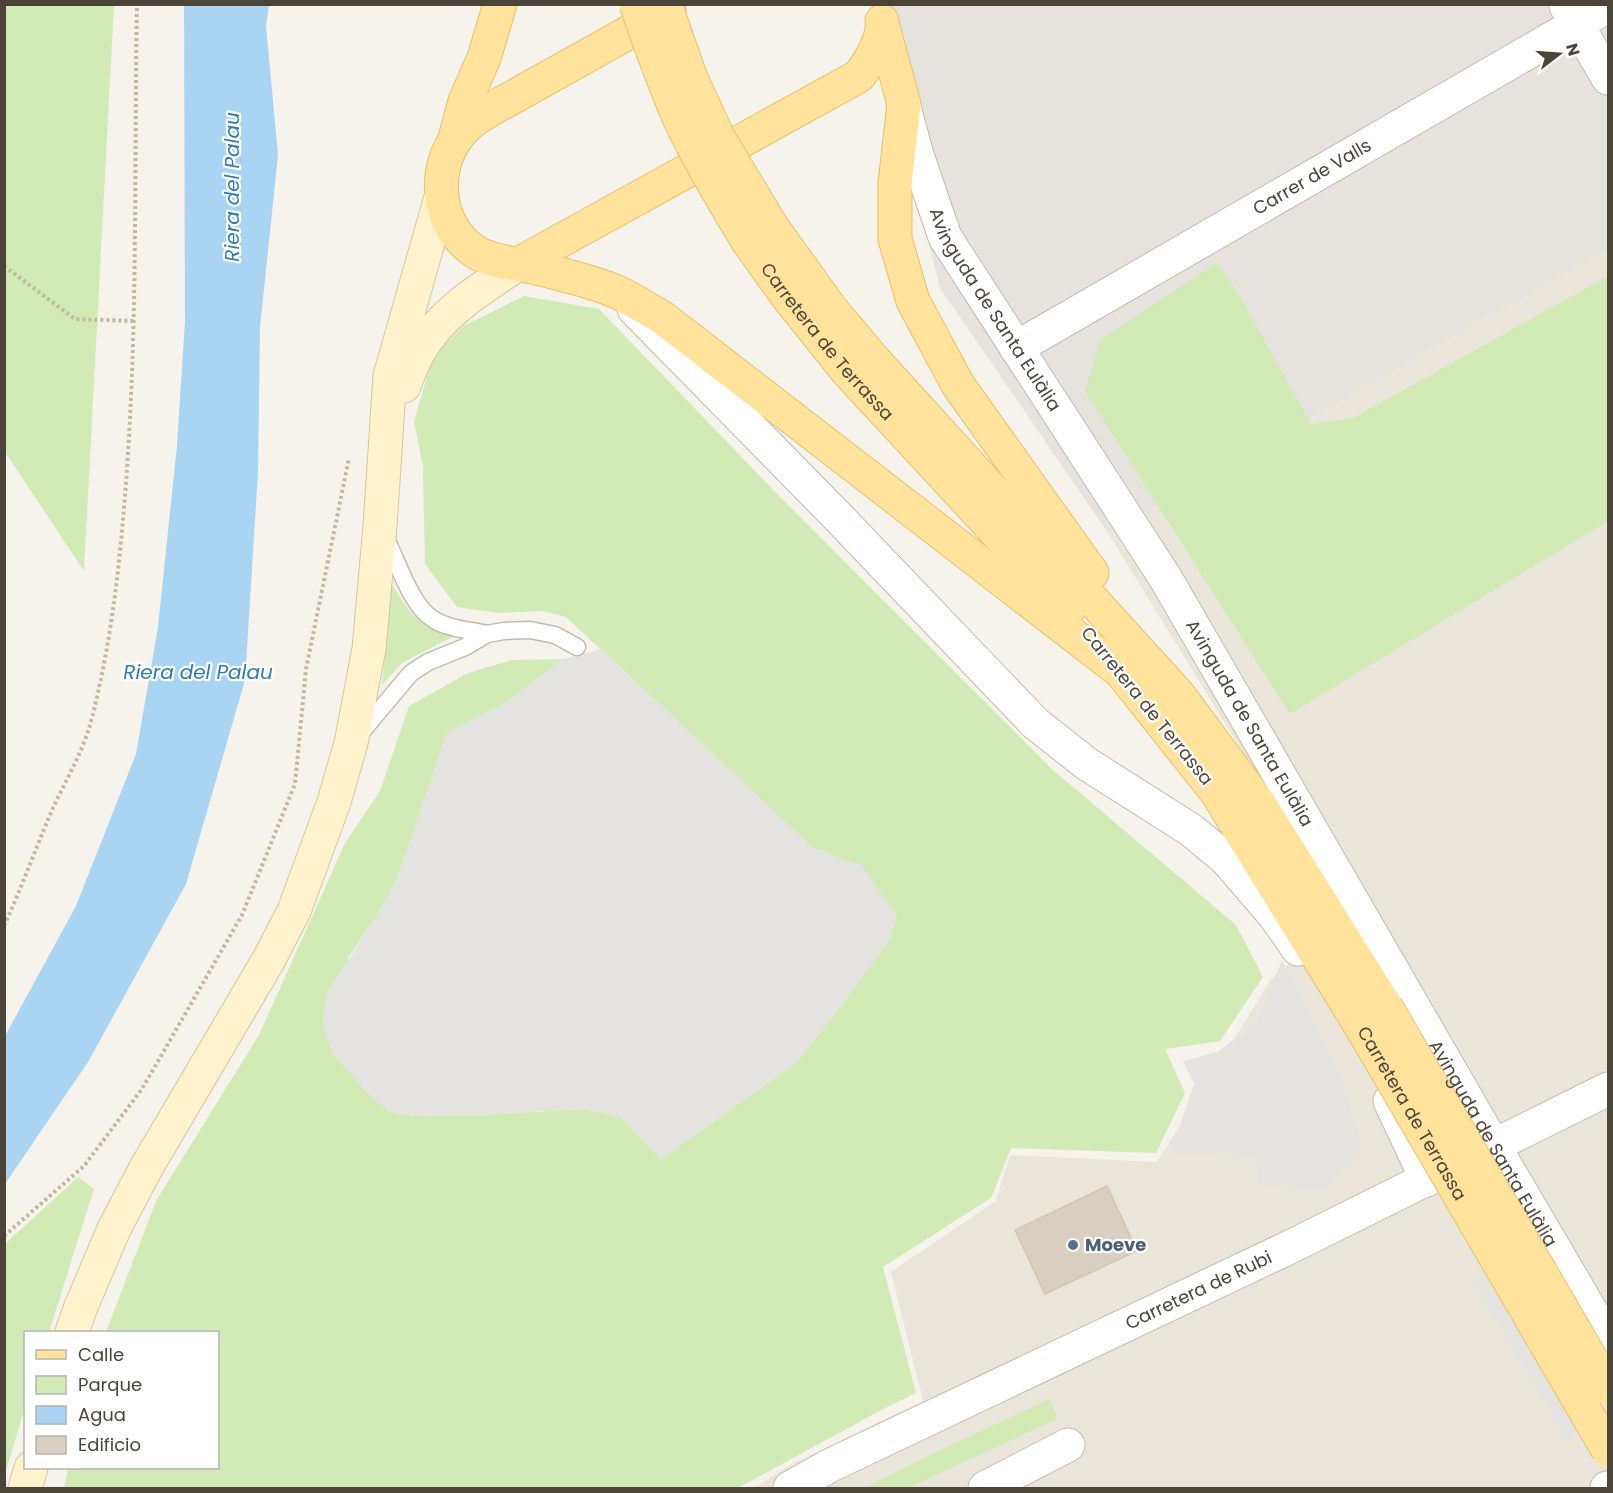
<svg xmlns="http://www.w3.org/2000/svg" width="1613" height="1493" font-family="Poppins,sans-serif">
<style>
.residential{fill:#eae5da}
.industrial{fill:#e6e2dd}
.green{fill:#d2eab5}
.parking{fill:#e5e3e0}
.water{fill:#a9d4f2}
.building{fill:#d8cfc1;stroke:#d3c7b4;stroke-width:1.5}
.lines{fill:none;stroke-linecap:round;stroke-linejoin:round}
.service-casing{stroke:#c2bbae;stroke-width:19}
.minor-casing{stroke:#c2bbae;stroke-width:35}
.tertiary-casing{stroke:#c2bbae;stroke-width:35}
.secondary-casing{stroke:#d6c79b;stroke-width:35}
.primary-casing{stroke:#e6c16a;stroke-width:35}
.path{stroke:#c4b79f;stroke-width:4;stroke-dasharray:3 3;stroke-linecap:butt}
.service{stroke:#fff;stroke-width:16}
.minor{stroke:#fff;stroke-width:33}
.tertiary{stroke:#fff;stroke-width:33}
.secondary{stroke:#fff3cd;stroke-width:33}
.primary{stroke:#ffe39c;stroke-width:33}
.primary-bridge-casing{stroke:#e6c16a;stroke-width:35;stroke-linecap:butt}
.primary-bridge{stroke:#ffe39c;stroke-width:33}
.service-dot{fill:#5c6f8a;stroke:#fff;stroke-width:2}
.labels{text-anchor:middle;stroke-width:4.5;stroke-linejoin:round;paint-order:stroke}
.street-label{font-size:18px;fill:#4b4439;stroke:#fff}
.service-label{font-size:18px;font-weight:bold;fill:#4e5e75;stroke:#fff;text-anchor:start}
.water-label{font-size:20px;font-style:italic;fill:#2e7ab2;stroke:#fff}
</style>
<rect width="100%" height="100%" fill="#f6f3ec"/>
<path class="residential" d="M1608,250V1488H754L792,1464L923,1401L891,1272L996,1201L1010,1155L1157,1162L1272,978L1344,917L1108,533Z"/>
<path class="industrial" d="M887,5H1608V250L1108,533L940,288L909,167L895,14Z"/>
<path class="green" d="M4,5H114L84,571L5,452Z
M1217,263L1238,293L1311,424L1353,418L1608,276V521L1290,714L1085,391L1100,340Z
M524,296L599,309L781,498L1053,770L1236,925L1263,977L1220,1041L1165,1049L1185,1093L1156,1153L1011,1148L991,1198L883,1267L916,1393L885,1408L738,1488H64L68,1468H218V1332H106L156,1201L259,1035L345,843L380,791L409,706L468,673L512,660L564,659L503,704L447,733L397,879L378,914L348,958L388,1111L414,1116L500,1114L581,1109L621,1117L661,1159L796,1063L840,1007L891,937L861,865L843,860L812,847L566,617L543,611L499,613L457,607L425,564L423,467L414,421L433,357L463,326Z
M392,584C410,614 419,627 454,636L402,663L382,685Z
M78,1177L94,1189L49,1332H26L25,1407L5,1474V1244Z
M1050,1399L1057,1419L908,1488H864L938,1451Z"/>
<path class="parking" d="M602,649L812,847L843,860L861,865L897,916L891,937L840,1007L796,1063L661,1159L621,1117L581,1109L500,1114L414,1116L388,1111L367,1093L333,1054L322,1025L327,992L378,914L397,879L447,732L503,704L564,659Z
M1282,960L1343,1082L1363,1149L1325,1190L1260,1186L1255,1157L1171,1153L1194,1084L1183,1061L1217,1052L1255,1025Z
M1491,1269L1587,1428L1566,1440L1473,1284Z"/>
<path class="water" d="M184,5H269L266,26L278,155L260,327L258,472L245,680L186,884L88,1062L5,1184V1036L76,906L136,754L158,627L177,446L185,321Z"/>
<path class="building" d="M1107,1186L1137,1251L1045,1294L1015,1230Z"/>
<g class="lines">
<g class="service-casing">
<path id="service" d="M384,535C397,559 410,605 433,619C448,629 470,630 487,634
M358,736L411,673L428,662L465,647L487,634L504,631L530,630L555,635L577,647"/>
</g>
<g class="minor-casing">
<g id="minor">
<path d="M1566,6L1608,78"/>
<path id="s1" d="M904,107L917,155L945,237L1166,579L1494,1146L1608,1340"/>
<path id="s2" d="M1016,348L1608,6"/>
<path d="M985,1488L1068,1445"/>
<path d="M1607,1488H1608"/>
</g>
</g>
<g class="tertiary-casing">
<g id="tertiary">
<path d="M634,309L841,520L1035,723L1087,764L1191,830L1226,859L1275,916L1298,949"/>
<path d="M1390,1101L1427,1180"/>
<path id="s3" d="M790,1488L831,1465L1294,1245L1608,1089"/>
</g>
</g>
<g class="secondary-casing">
<path id="secondary" d="M404,386C409,373 414,359 421,348C444,310 485,286 520,263
M72,1332L80,1309L114,1229L146,1168L268,961L294,911L334,802L351,743L369,649L380,526L390,376L441,197
M25,1488L31,1468"/>
</g>
<g class="primary-casing">
<g id="primary">
<path d="M669,10L488,111C481,116 472,120 466,127C431,160 433,223 474,251C491,263 524,264 545,270C569,277 596,282 619,293C634,300 649,310 663,318L1125,675"/>
<path d="M883,27L904,104L895,183V239L913,301L958,385L1092,573"/>
<path d="M454,142L465,101L484,58L500,4"/>
<path d="M772,227L831,309L875,361L1178,694L1258,802L1386,1007"/>
<path id="s4" d="M749,243L787,296L847,371L1068,610"/>
<path d="M520,263L859,76C870,61 884,40 882,21"/>
<path d="M1110,658L1217,793L1362,1028"/>
</g>
</g>
<path class="path" d="M4,266L75,319L135,321
M4,926C22,887 36,847 53,808C65,782 82,753 90,725C111,647 120,564 126,482C138,323 134,164 137,4
M4,1236L84,1166L142,1089L242,915L295,784L306,669L349,458"/>
<use href="#service" class="service"/>
<use href="#minor" class="minor"/>
<use href="#tertiary" class="tertiary"/>
<use href="#secondary" class="secondary"/>
<use href="#primary" class="primary"/>
<g class="primary-bridge-casing">
<g id="primary-bridge">
<path d="M636,4C650,44 664,84 681,122C701,164 725,204 749,243"/>
<path d="M665,4L690,76L718,137L772,227"/>
<path d="M1386,1007L1608,1388"/>
<path id="s5" d="M1362,1028L1608,1450"/>
</g>
</g>
<use href="#primary-bridge" class="primary-bridge"/>
</g>
<circle class="service-dot" cx="1073" cy="1245" r="6"/>
<g class="labels">
<g class="street-label">
<text dy="6" stroke="none"><textPath href="#s2" startOffset="342">Carrer de Valls</textPath></text>
<text dy="6" stroke="none"><textPath href="#s1" startOffset="224">Avinguda de Santa Eulàlia</textPath></text>
<text dy="6" stroke="none"><textPath href="#s4" startOffset="126">Carretera de Terrassa</textPath></text>
<text transform="translate(1147 706) rotate(51)" y="6">Carretera de Terrassa</text>
<text dy="6" stroke="none"><textPath href="#s1" startOffset="710">Avinguda de Santa Eulàlia</textPath></text>
<text dy="6" stroke="none"><textPath href="#s5" startOffset="99">Carretera de Terrassa</textPath></text>
<text dy="6" stroke="none"><textPath href="#s1" startOffset="1196">Avinguda de Santa Eulàlia</textPath></text>
<text dy="6" stroke="none"><textPath href="#s3" startOffset="454">Carretera de Rubi</textPath></text>
</g>
<g class="service-label">
<text x="1085" y="1251">Moeve</text>
</g>
<g class="water-label">
<text transform="translate(232 187) rotate(-90)" y="7">Riera del Palau</text>
<text x="198" y="679">Riera del Palau</text>
</g>
</g>
<rect width="1613" height="1493" fill="none" stroke="#4b4439" stroke-width="12"/>
<rect x="24" y="1331" width="195" height="138" fill="#ffffff" stroke="#b7b4b0" stroke-width="1.5"/>
<rect x="36" y="1350" width="30" height="9" fill="#ffe39c" stroke="#b7b4b0" stroke-width="1.5"/>
<text x="78" y="1361" font-size="18" fill="#4b4439">Calle</text>
<rect x="36" y="1376" width="30" height="18" fill="#d2eab5" stroke="#b7b4b0" stroke-width="1.5"/>
<text x="78" y="1391" font-size="18" fill="#4b4439">Parque</text>
<rect x="36" y="1406" width="30" height="18" fill="#a9d4f2" stroke="#b7b4b0" stroke-width="1.5"/>
<text x="78" y="1421" font-size="18" fill="#4b4439">Agua</text>
<rect x="36" y="1436" width="30" height="18" fill="#d8cfc1" stroke="#b7b4b0" stroke-width="1.5"/>
<text x="78" y="1451" font-size="18" fill="#4b4439">Edificio</text>
<g transform="translate(1559 54) rotate(73)" stroke="#ffffff" stroke-width="4.5" paint-order="stroke">
<path d="M0-4.5L10 22L0 15L-10 22Z" fill="#4b4439"/>
<text y="-9" font-size="16" font-weight="bold" text-anchor="middle" fill="#4b4439">N</text>
</g>
</svg>
